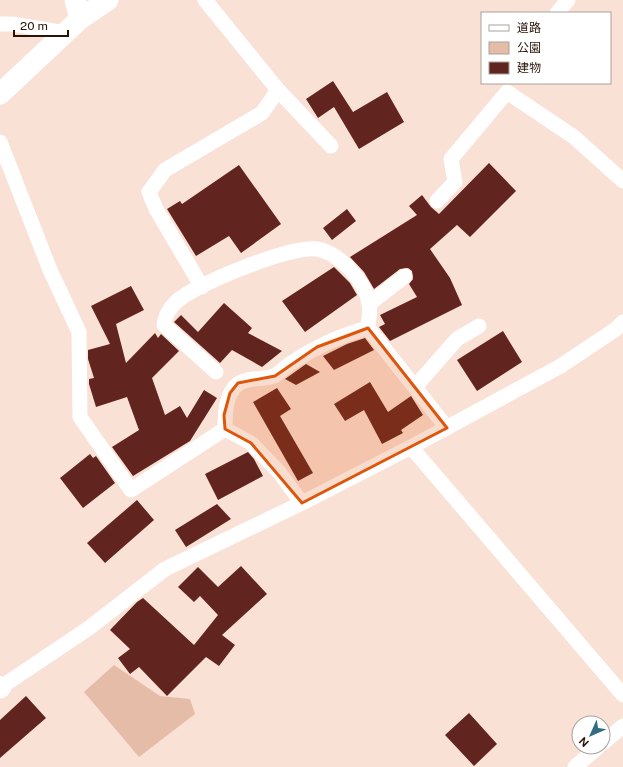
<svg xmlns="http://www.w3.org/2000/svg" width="623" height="767" font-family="'Public Sans','Noto Sans JP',sans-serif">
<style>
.green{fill:#e5bca7}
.building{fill:#61241e}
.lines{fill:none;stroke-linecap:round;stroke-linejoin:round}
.street{stroke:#fff;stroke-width:15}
.secondary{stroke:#fff;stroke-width:21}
.marked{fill:#de560c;fill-opacity:0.2;stroke:#de560c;stroke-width:3;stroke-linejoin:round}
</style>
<rect width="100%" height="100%" fill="#fae1d5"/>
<path class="green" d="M114,665L160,696L190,699L195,714L139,757L84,692Z"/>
<path class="building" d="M333,81L353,112L387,92L404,122L359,149L334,107L318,118L306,99Z
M489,163L516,191L470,237L457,225L430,249L450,278L462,305L390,341L379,327L385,324L380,315L417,297L409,284L413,279L412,271L408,268L400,269L374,289L364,272L350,257L417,215L409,206L422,195L431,207L439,214Z
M239,165L281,224L241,253L229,236L196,256L167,209L180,201L182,204Z
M347,209L356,221L332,240L323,228Z
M334,267L350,283L357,295L305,332L282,301Z
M131,286L144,310L116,324L126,363L155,333L158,338L161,334L179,351L152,378L165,415L180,406L187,418L204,390L217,398L190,441L133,476L112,447L139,430L127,397L96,407L89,384V379L94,378L88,359V350L110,344L91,306Z
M224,303L252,328L248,333L282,351L262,367L232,350L220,363L192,338L195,335L192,338L174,322L181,315L198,332Z
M503,331L522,362L477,391L457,360Z
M365,338L374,350L334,370L323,356L347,344Z
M306,364L320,372L296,385L285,379Z
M370,382L388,412L411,396L423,415L401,430L403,433L382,444L364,410L345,421L334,404Z
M277,388L291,409L280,416L313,473L298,481L253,402Z
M248,452L254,459L263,476L218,500L205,474Z
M90,454L93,458L96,456L115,483L83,508L60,478Z
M137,500L154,520L105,563L87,543Z
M217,504L231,519L186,547L175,530Z
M241,566L267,594L222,635L235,645L219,666L206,657L167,696L139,667L130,674L118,658L130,649L110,630L137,602L143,598L194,645L218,615L200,596L194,602L178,587L198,567L218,587Z
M26,696L46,718L0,758V720Z
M469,713L497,744L474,766L445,735Z"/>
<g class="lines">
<path class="street" d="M557,13L568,0
M0,24H12L66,33
M278,90L331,146
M0,142L50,270L79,332L80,417L131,490L225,429L251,443L279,472L302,503
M437,201L455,182L451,159L507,92L574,137L623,181
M202,287L156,209L149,192L165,170L262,113L278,90L205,0
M369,304L405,276
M216,372L164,325C165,315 169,309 176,302C195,284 292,245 317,249C340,253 366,282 369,304C371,311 368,321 368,328L447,428
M415,387L457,339L479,326
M225,429C225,415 225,394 238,384C248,376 266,381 276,375C282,371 287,365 293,362C317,346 341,335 368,328
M411,447L623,695
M0,684L1,687L89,628L165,569L302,503L411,447L559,367L616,329L623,322
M603,743L623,726
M575,767L598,747"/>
<path class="secondary" d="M80,19L108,0
M0,94L80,19L75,0
M0,688L1,687"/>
</g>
<path class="marked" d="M368,328L447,428L302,503L251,443L225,429L224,415L230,393L238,383L275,376L317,347Z"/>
<rect x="481" y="12" width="130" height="72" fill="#ffffff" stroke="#a9a19d"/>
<rect x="489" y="25" width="20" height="6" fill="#ffffff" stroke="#a9a19d"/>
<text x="517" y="32" font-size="12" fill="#291409">道路</text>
<rect x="489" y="42" width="20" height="12" fill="#e5bca7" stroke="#a9a19d"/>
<text x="517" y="52" font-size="12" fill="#291409">公園</text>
<rect x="489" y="62" width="20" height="12" fill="#61241e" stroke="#a9a19d"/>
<text x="517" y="72" font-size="12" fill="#291409">建物</text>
<g transform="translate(591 735) rotate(225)"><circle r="19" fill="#ffffff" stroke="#a9a19d"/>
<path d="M0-3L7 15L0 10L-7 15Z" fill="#316c84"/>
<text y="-6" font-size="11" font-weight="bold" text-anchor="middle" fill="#291409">N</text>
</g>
<path d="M14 30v6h54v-6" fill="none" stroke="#291409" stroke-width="2"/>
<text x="20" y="30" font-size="12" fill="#291409" stroke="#ffffff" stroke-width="3" paint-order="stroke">20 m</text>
</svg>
